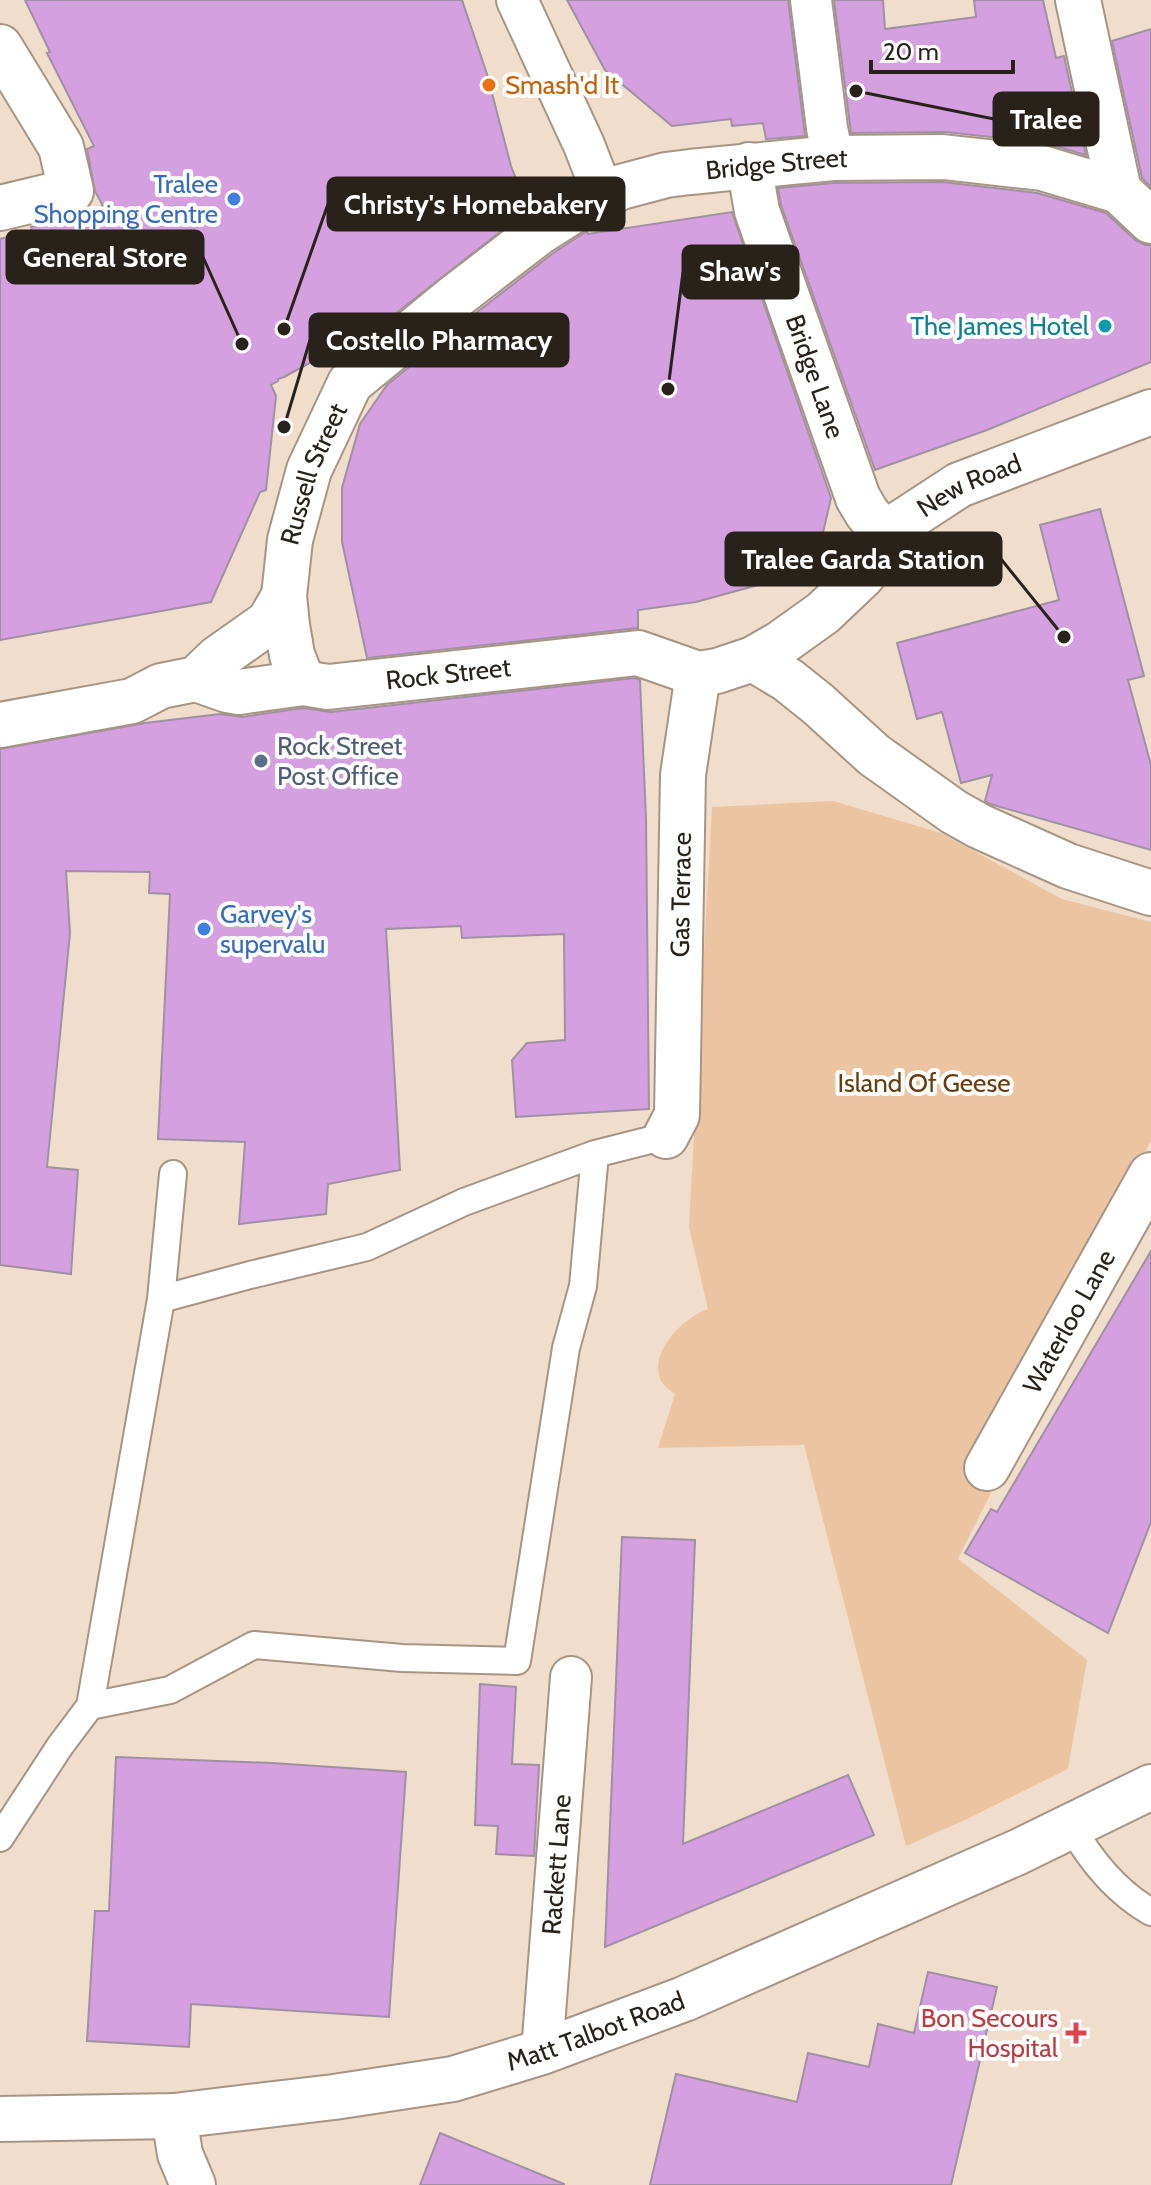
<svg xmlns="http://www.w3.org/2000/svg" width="1151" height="2185" font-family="Cabin,sans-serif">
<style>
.green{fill:#ebc5a2}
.building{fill:#d5a0df;stroke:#a090a3;stroke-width:2}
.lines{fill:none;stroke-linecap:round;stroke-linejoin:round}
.service-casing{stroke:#a79584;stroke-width:30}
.pedestrian-casing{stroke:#a79584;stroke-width:44}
.minor-casing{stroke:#a79584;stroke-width:48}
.secondary-casing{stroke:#a79584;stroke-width:48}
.service{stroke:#fff;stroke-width:26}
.pedestrian{stroke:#fff;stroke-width:40}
.minor{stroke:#fff;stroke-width:44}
.secondary{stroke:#fff;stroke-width:44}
.food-dot{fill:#e8710a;stroke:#fff;stroke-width:3}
.shop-dot{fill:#3f7fe0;stroke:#fff;stroke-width:3}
.culture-dot{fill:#0f9aa8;stroke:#fff;stroke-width:3}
.service-dot{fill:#5c6f8a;stroke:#fff;stroke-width:3}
.health-dot{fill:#e0444e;stroke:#fff;stroke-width:3}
.labels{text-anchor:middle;stroke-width:8;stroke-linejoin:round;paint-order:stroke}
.food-label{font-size:26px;fill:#c56008;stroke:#fff;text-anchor:start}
.street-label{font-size:26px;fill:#29221b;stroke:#fff}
.shop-label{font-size:26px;fill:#366cbe;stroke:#fff;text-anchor:end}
.culture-label{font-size:26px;fill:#0d838f;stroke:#fff;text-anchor:end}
.service-label{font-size:26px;fill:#4e5e75;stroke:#fff;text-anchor:start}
.park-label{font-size:26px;fill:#663e10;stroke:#fff}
.health-label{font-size:26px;fill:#be3a42;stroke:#fff;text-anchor:end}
.leader{fill:none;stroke:#29221b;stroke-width:3}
.callout-dot{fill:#29221b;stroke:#fff;stroke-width:3}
.callout{fill:#29221b;stroke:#29221b;stroke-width:3}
.callout-label{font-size:28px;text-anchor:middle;font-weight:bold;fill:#fff}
</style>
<rect width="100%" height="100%" fill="#f0ddcb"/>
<path class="green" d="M833,801L941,833L1062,899L1151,922V1141L972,1476L991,1493L958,1559L1087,1660L1068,1769L967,1819L906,1846L804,1445L658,1448L675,1394C671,1391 664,1386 661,1381C648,1352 683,1318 708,1309L689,1227L712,807Z"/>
<path class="building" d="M25,0H462L487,74L511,166L528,210L385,322L284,377L278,379V381L271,385L276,396L266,490L260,492L211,602L0,640V239L32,230L31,227L103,206L95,191L87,149L94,146L47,53L50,52Z
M567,0H788L805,136L766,139L763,123L732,126L731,119L672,126L605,70Z
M834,0H883L885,29L976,17L974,0H1043L1056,58L1064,56L1086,155L1045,143L946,132L851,133Z
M1151,29V187L1142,178L1112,41Z
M942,182L1037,193L1106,213L1135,240L1145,245H1151V362L987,430L875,470L781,205L778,188L834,183Z
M732,212L831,498L822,537L769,582L696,602L638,610V628L367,658L342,542V488L360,424L387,385L467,320L552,254L587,231L588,234Z
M1100,509L1144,676L1128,680L1151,765V850L990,804L985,801L992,775L961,783L942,712L917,719L897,643L1059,600L1040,525Z
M635,678L640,680L646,818L649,1109L516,1117L512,1060L527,1043L565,1040L564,934L462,938L461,926L386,929L400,1170L328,1184L326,1214L239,1224L245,1142L158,1139L170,894L149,893L150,872L66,871L70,933L47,1167L78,1170L71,1274L0,1265V749L145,723L220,714L242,717L303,708L331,712Z
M1151,1251V1522L1108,1633L965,1553L991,1509L997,1512Z
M622,1537L695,1540L683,1844L848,1775L874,1835L605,1947Z
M480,1684L516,1687L512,1764L539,1765L534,1856L496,1854L498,1826L475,1825Z
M116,1757L272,1763L406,1772L389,2017L191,2004L189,2047L87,2041L95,1911H109Z
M928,1972L997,1987L951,2185H650L676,2074L797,2102L808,2053L869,2067L878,2024L914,2033Z
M440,2133L564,2184V2185H420Z"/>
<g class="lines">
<g class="service-casing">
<path id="service" d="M161,1299L173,1174
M90,1706L170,1690L254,1645L402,1658L517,1661L566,1348L583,1286L595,1154
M1071,1826C1091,1861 1116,1892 1151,1912
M0,1838L60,1746L90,1706L161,1299L250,1275L367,1247L464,1202L595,1154L666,1136"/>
</g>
<g class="pedestrian-casing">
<g id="pedestrian">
<path d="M517,0L584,145L603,194"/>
<path d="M811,0L827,128L833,158"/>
<path id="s1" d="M542,2052L571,1677"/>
</g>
</g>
<g class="minor-casing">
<g id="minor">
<path d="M1078,0L1119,191"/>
<path d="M0,47L61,147L71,191L0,208"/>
<path id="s2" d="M749,165L757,211L858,498L867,513L884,534"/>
<path d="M753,659L788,680L818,704L874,755L954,812L979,826L1068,866L1151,893"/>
<path id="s3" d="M666,1136L677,1115L683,775L698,674"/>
<path id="s4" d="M987,1468L1151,1175"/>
<path d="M174,2116L180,2154L193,2185"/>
</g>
</g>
<g class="secondary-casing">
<g id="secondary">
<path id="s5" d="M196,679L227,690L239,692L303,683L328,687L638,653L698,674L717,671L753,659L781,643L823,613L863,575L873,548L884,534L959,485L1151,412"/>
<path id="s6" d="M303,683L292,655L287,625L284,596L290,540L309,470L350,383L451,300L538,233L582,205L621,187L666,175L690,172L833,158L943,157L1042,168L1119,191L1151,221"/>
<path d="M0,725L132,701L161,686L196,679L218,658L269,622L284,596"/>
<path id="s7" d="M0,2119L174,2116L334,2097L453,2079L542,2052L684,1999L1018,1852L1151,1787"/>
</g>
</g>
<use href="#service" class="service"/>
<use href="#pedestrian" class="pedestrian"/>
<use href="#minor" class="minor"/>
<use href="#secondary" class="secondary"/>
</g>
<circle class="food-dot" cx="489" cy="85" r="8"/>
<g class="shop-dot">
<circle cx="234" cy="199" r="8"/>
<circle cx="204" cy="929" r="8"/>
</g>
<circle class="culture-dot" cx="1105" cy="326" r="8"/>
<circle class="service-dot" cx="261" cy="761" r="8"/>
<path class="health-dot" d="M1072 2021h8v8h8v8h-8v8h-8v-8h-8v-8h8z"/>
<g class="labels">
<g class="food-label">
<text x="505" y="94">Smash'd It</text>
</g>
<g class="street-label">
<text dy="9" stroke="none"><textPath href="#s6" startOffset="808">Bridge Street</textPath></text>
<text dy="9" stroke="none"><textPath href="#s2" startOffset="222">Bridge Lane</textPath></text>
<text dy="9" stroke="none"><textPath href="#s6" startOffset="216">Russell Street</textPath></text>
<text dy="9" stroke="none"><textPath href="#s5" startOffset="852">New Road</textPath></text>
<text dy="9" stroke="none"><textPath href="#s5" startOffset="256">Rock Street</textPath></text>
<text dy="9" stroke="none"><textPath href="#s3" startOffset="244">Gas Terrace</textPath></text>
<text dy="9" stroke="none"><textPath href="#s4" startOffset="168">Waterloo Lane</textPath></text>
<text dy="9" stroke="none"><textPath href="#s1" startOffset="188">Rackett Lane</textPath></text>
<text dy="9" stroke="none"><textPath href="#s7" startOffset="606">Matt Talbot Road</textPath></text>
</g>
<g class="shop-label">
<text x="218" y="193">Tralee<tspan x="218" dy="30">Shopping Centre</tspan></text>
<text x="220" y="923" text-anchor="start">Garvey's<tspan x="220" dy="30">supervalu</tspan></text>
</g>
<g class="culture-label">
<text x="1089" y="335">The James Hotel</text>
</g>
<g class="service-label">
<text x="277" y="755">Rock Street<tspan x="277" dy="30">Post Office</tspan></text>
</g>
<g class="park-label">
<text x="924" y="1092">Island Of Geese</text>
</g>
<g class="health-label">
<text x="1058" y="2027">Bon Secours<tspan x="1058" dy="30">Hospital</tspan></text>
</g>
</g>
<path class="leader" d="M856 91L994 119M284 329L328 204M242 344L203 257M668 389L683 272M284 427L310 340M1064 637L1001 559"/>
<g class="callout-dot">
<circle cx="856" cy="91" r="8"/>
<circle cx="284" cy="329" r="8"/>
<circle cx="242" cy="344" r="8"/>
<circle cx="668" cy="389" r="8"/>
<circle cx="284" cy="427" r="8"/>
<circle cx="1064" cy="637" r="8"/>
</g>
<g class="callout">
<rect x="994" y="93" width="104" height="52" rx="8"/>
<rect x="328" y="178" width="296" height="52" rx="8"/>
<rect x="7" y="231" width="196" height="52" rx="8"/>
<rect x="683" y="246" width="115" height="52" rx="8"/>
<rect x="310" y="314" width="258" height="52" rx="8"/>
<rect x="726" y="533" width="275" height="52" rx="8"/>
</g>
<g class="callout-label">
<text x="1046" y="129">Tralee</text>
<text x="476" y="214">Christy's Homebakery</text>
<text x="105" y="267">General Store</text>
<text x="740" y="281">Shaw's</text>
<text x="439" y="350">Costello Pharmacy</text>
<text x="863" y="569">Tralee Garda Station</text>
</g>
<path d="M871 60v12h142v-12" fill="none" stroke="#29221b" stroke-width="4"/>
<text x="883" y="60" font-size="24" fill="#29221b" stroke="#ffffff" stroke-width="6" paint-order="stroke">20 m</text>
</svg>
